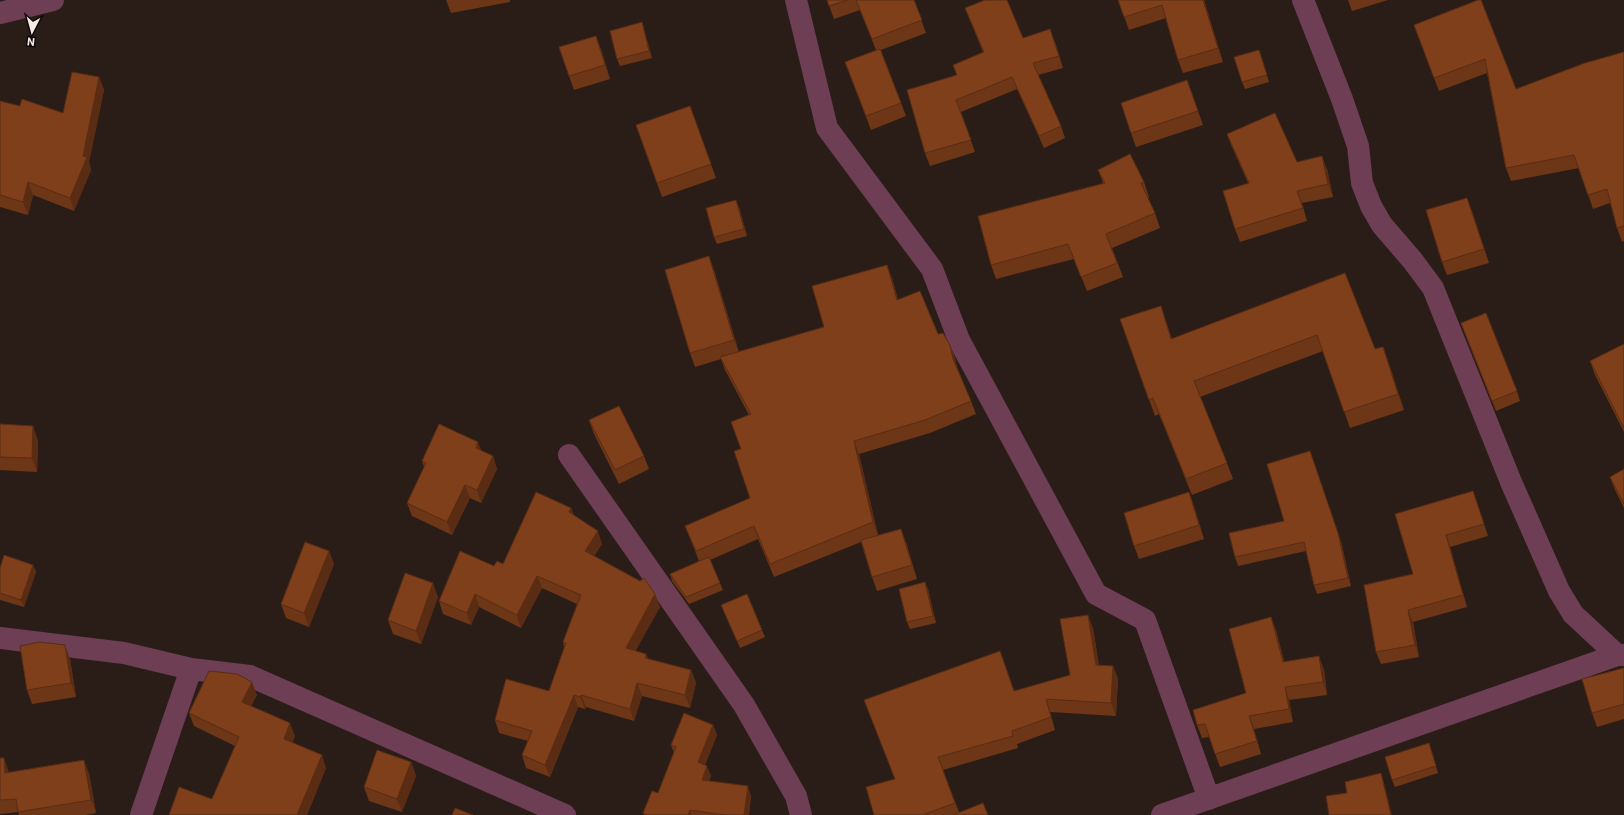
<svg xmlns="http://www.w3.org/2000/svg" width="1624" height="815" font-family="Roboto,sans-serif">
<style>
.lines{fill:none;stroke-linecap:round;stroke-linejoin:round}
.minor{stroke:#6e3e54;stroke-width:22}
.wall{fill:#6d3617}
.shaded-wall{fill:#592c13}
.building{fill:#7f3f1b;stroke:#592c13}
</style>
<rect width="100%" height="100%" fill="#2a1d17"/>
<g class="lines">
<path class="minor" d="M796,0L827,128L932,269L959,340L1096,594L1145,620L1209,799
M1303,0L1342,99L1358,146L1362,183L1371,206L1382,225L1413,261L1433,288L1511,482L1559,591L1573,614L1617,655
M0,13L53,0
M569,455L744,705L796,796L801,815
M0,638L124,653L191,669L250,676L565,815
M141,815L191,669
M1162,815L1617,655H1624"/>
</g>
<path class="wall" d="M446,0H510V2L451,13Z
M827,0H914L926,33L881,50L906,116L871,130L845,62L876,50L860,10L834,19Z
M1118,0H1204L1223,62L1183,73L1178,60L1166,18L1129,30Z
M1348,0H1388L1352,11Z
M1478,0L1516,89L1624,52V241L1622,242L1617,228L1610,203L1593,209L1579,168L1511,181L1506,168L1487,73L1439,91L1414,25Z
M965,8L1023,38L1055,42L1063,68L1038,75L1061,126L1065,138L1044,148L1017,89L961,112L975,152L930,166L925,153L957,76L953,65L983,52Z
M642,22L652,58L620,66L617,59Z
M601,49L610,79L574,90L569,76Z
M1259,50L1269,82L1245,89L1242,82Z
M99,77L104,90L89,162L91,170L74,211L33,195L28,215L0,207V101L20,106L63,113Z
M1187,80L1203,125L1136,147L1131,133Z
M690,106L716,178L662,197L636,125Z
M1227,134L1297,162L1327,169L1333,197L1302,203L1307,221L1240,242L1235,229L1248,183L1232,147Z
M1098,170L1144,182L1149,197L1148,198L1155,213L1160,228L1112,248L1123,277L1087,291L1074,259L996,279L991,265L1103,183Z
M739,207L747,236L717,244L714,237Z
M1472,211L1489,263L1447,275L1442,262Z
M714,270L739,352L824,327L892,278L898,300L950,345L955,358L957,367L971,401L976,414L930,433L859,454L878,535L906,542L917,579L877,591L872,577L861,542L774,577L758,539L710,560L723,590L689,604L672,581L670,574L699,561L685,526L750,498L741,449L731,422L749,415L725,370L721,359L695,367L690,353Z
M1345,273L1375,349L1383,347L1404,410L1350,428L1323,351L1200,397L1227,463L1233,479L1192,495L1159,414L1155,416L1120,319L1166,322L1172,339Z
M1461,323L1517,391L1520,401L1496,411Z
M1624,344V432L1595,375L1590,361Z
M589,420L644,456L649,469L619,484L594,434Z
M0,424L38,440L37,472L0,470Z
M481,451L493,456L497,469L481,503L470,498L452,535L412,516L407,503L424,467L422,461Z
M1624,469V508L1615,490L1610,477Z
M1473,491L1488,536L1450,547L1467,607L1413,622L1419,657L1381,664L1376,652L1413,574Z
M1194,506L1204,539L1139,559L1134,546Z
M571,508L574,516L602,544L594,556L660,607L635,651L646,654L648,659L691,670L696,683L690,708L642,696L634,721L586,707L585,709L578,707L550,777L526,768L522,755L528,741L499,733L495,720L549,691L564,647L563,642L577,604L542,588L521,628L479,607L471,625L443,614L439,601L494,566L503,564Z
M1229,533L1341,541L1351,586L1317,594L1314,585L1306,551L1238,566L1235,557Z
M329,551L334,564L309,627L286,618L281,604Z
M33,565L36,572L24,607L0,600V568Z
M928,589L936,623L910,629L907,622Z
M438,597L421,644L393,634L388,620Z
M721,605L762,630L765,637L740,648Z
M1271,617L1276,630L1284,662L1324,669L1327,695L1289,700L1293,722L1254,729L1261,754L1220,767L1209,737L1202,738L1197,725L1246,693Z
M1093,628L1099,666H1113L1118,679L1116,716L1050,712L1055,730L1017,744L1018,748L943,770L959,812L988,815H874L894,779L1014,691L1070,675Z
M70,659L76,697L32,704L27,690Z
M1624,668V719L1597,727L1592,713Z
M257,695L251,706L295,736L292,743L326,768L307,815H169L212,799L235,746L194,726L189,713Z
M713,725L717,735L705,765L711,776L709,781L751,796L749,815H644L643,813L658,793L674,753L671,745Z
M1429,743L1438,773L1395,787L1392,780Z
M0,758L9,773H89L96,813L86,815H19L18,812L0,814Z
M411,762L416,776L402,812L369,801L364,787Z"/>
<path class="shaded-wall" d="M1203,0H1204L1223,62L1218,48Z
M642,22L644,29L652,58L649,51Z
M1050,29L1055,42L1063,68Z
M596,36L601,49L610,79L605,65Z
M99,77L104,90L89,162L91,170L74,211L70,198L83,156Z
M1322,156L1327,169L1333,197L1328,184Z
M28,182L33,195L28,215L23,202Z
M1297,191L1302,203L1307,221L1303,208Z
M1467,198L1472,211L1489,263L1484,249Z
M736,200L739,207L747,236L744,229Z
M709,256L714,270L739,353L734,340Z
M887,265L892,278L902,313L897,300Z
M1161,306L1166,322L1177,355L1171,339Z
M950,345L955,358L958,372L953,359Z
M1383,347L1389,363L1404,410L1398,394Z
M33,426L38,440L37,472L32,458Z
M854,441L859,454L878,535L873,522Z
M478,442L483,455L476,448Z
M493,456L497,469L481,503L477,490Z
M1313,460L1341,541L1351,586L1348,578Z
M465,485L470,498L452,535L447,522Z
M1189,492L1194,506L1204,539L1199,525Z
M571,508L576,520L569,512Z
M901,529L906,542L917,579L912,565Z
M598,531L602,544L589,564L585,551Z
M1446,535L1450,547L1467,607L1463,595Z
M329,551L334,564L309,627L304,613Z
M33,565L36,572L24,607L21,600Z
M537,576L542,588L521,628L517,615Z
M925,582L928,589L936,623L933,616Z
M433,583L438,597L421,644L416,631Z
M475,594L479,607L471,625L467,613Z
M655,594L660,607L630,661L626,648Z
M1408,610L1413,622L1419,657L1415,645Z
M1088,615L1093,628L1101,678L1096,665Z
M1271,617L1276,630L1288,675L1283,662Z
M65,645L70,659L76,697L71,683Z
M1319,656L1324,669L1327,695L1323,682Z
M1113,666L1118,679L1116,716L1111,703Z
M691,670L696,683L690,708L685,695Z
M252,682L257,695L246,715L242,702Z
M637,683L642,696L634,721L630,709Z
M1285,687L1289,700L1293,722L1289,709Z
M574,695L578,707L550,777L545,765Z
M581,695L586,707L585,709L580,697Z
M1249,716L1254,729L1261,754L1257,741Z
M290,723L295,736L288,752L284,739Z
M713,725L717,735L702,772L698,762Z
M322,755L326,768L307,815H297Z
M4,758L9,772L10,787L5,773Z
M84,760L89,773L96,813L91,800Z
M411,762L416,776L402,812L397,799Z
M707,766L711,776L705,790L702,780Z
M1381,773L1384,783L1392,815H1391Z
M748,786L751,796L749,815H744Z
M690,810L692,815H688Z"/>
<path class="building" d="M827,0H848L829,6Z
M856,0H914L922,20L872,39Z
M985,0H1007L1023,38L1050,29L1059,56L1033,63L1061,126L1039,136L1012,77L956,100L971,140L925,153L907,90L957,75L953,65L984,52L965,8Z
M1118,0H1203L1218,48L1178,60L1162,5L1124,17Z
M1478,0H1481L1516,89L1585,63L1624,52V226L1617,228L1607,189L1588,195L1574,155L1506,168L1485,59L1434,78L1414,25Z
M642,22L649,51L617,59L610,31Z
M596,36L605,65L569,76L559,47Z
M880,49L901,103L866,116L845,62Z
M1259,50L1267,75L1242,82L1234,57Z
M72,72L99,77L83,156L87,157L70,198L28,182L23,202L0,195V101L20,106L22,99L63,113Z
M1187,80L1198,111L1131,133L1121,103Z
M690,106L711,164L657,183L636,125Z
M1275,113L1297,162L1322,156L1328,184L1297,191L1303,208L1235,229L1223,191L1249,183L1227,134Z
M1130,154L1144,182L1141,183L1155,213L1106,234L1117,263L1081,277L1068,244L991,265L978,216L1105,183L1098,170Z
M1467,198L1484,249L1442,262L1426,210Z
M736,200L744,229L714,237L706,208Z
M709,256L734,340L690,353L665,270Z
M887,265L897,300L920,291L938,334L943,333L950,345L953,359L971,401L925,420L854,441L873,522L770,564L754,526L696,551L685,526L750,498L734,451L741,449L731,422L751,414L720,357L824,327L812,286Z
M1345,273L1375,349L1383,347L1398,394L1344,412L1317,335L1194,381L1227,463L1186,479L1153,398L1149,400L1120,319L1161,306L1171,339Z
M1486,313L1517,391L1492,401L1461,323Z
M1624,344V428L1590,361Z
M619,406L644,456L615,470L589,420Z
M0,424L33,426L32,458L0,457Z
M439,424L478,442L476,448L493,456L477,490L465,485L447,522L407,503L426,463L422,461Z
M1310,451L1338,533L1348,578L1314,585L1304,542L1235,557L1229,533L1284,521L1267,464Z
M1624,469V504L1610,477Z
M1473,491L1484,524L1446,535L1463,595L1408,610L1415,645L1376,652L1364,585L1413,574L1395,514Z
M536,492L571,508L569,512L598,531L585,551L640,581L644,578L655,594L626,648L646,654L645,658L691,670L685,695L637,683L630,709L581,695L580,697L574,695L545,765L522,755L532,731L495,720L506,679L549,691L566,643L563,642L581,595L537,576L517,615L475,594L467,613L439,601L460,551L494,566L497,561L503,564Z
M1189,492L1199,525L1134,546L1124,513Z
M901,529L912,565L872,577L861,540Z
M305,542L329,551L304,613L281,604Z
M4,555L33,565L21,600L0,593V568Z
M709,557L720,583L686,597L670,574Z
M405,573L433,583L416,631L388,620Z
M925,582L933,616L907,622L899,589Z
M747,594L762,630L737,641L721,605Z
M1088,615L1096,665L1113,666L1111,703L1046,699L1051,717L1012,731L1013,736L938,757L955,803L922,815H874L866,787L895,779L864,700L1000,651L1014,691L1070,675L1060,619Z
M1271,617L1283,662L1319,656L1323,682L1285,687L1289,709L1249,716L1257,741L1215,754L1205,724L1197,725L1193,710L1246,693L1229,629Z
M39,642L65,645L71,683L27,690L20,646Z
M1624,668V704L1592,713L1582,679Z
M209,671L237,674L252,682L242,702L290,723L284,739L322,755L297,815H169L179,787L212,799L239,737L189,713Z
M684,713L713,725L698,762L707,766L702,780L748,786L744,815H725L690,810L688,815H647L643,813L652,791L658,793L676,747L671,745Z
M1429,743L1436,766L1392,780L1385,757Z
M377,750L411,762L397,799L364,787Z
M0,758H4L5,773L84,760L91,800L18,812L16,799L0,800Z
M1381,773L1391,815H1329L1326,796L1347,793L1345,782Z
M983,803L988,815H953Z
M455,808L473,815H452Z"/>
<g transform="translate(32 32) rotate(186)" stroke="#0f0906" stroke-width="3" paint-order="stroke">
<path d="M0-3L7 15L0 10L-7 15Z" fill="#f4ebe6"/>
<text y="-6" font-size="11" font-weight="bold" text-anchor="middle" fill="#f4ebe6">N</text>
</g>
</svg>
